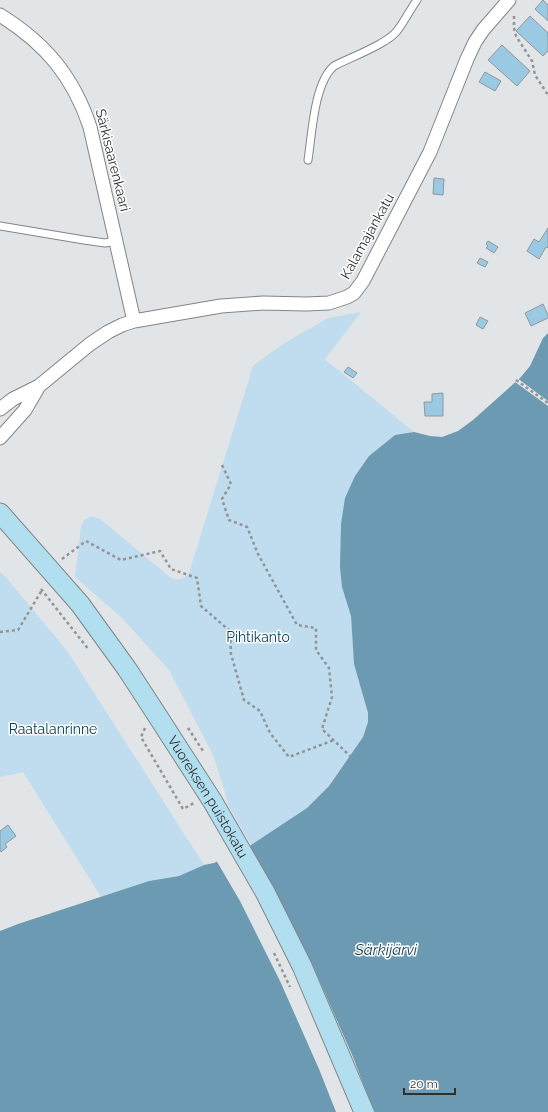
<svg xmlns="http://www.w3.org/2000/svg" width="548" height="1112" font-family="Raleway,sans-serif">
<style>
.green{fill:#bfddee}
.water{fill:#6d9ab3}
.pier{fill:#e2e5e7}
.building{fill:#9ac9e3;stroke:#939698}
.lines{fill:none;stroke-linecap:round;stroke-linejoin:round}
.service-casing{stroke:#828587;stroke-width:9}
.minor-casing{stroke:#828587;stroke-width:15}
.secondary-casing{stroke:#828587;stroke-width:21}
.path{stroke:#929495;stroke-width:2.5;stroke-dasharray:3 3;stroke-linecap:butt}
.service{stroke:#fff;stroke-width:7}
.minor{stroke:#fff;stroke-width:13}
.secondary{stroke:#b2dfef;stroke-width:19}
.secondary-bridge-casing{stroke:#828587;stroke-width:21;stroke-linecap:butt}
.path-bridge{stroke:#929495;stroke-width:2.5;stroke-dasharray:3 3;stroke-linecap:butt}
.secondary-bridge{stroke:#b2dfef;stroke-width:19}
.labels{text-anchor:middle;stroke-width:3;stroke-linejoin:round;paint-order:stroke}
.street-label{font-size:14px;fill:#2e3030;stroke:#fff}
.park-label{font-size:14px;fill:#01425c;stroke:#fff}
.water-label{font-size:15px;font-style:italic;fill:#12394c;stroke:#fff}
</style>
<rect width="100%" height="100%" fill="#e2e5e7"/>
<path class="green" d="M361,312L326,358V360L414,432L395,435L369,456L342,587L351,616L354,664L368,713V723L363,737L329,786L307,808L251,845L228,805L224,789L213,755L169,670L122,618L75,577L81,527L84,520L91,516L100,519L170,577C180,581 182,580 189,573L253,366L283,344L328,318Z
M0,572L5,576L68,652L204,865L179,876L149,881L101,897L23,772L0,777Z"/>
<path class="water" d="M548,333V1112H0V931L18,924L149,881L179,876L204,865L214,863L251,845L307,808L329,786L363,737L368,722V713L354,664L351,616L342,587L340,567L341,524L345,498L355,476L369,456L395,435L414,432L430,436L442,437L458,431L473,420L520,378L530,366L543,338Z"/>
<path class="pier" d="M517,378L548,401V406L515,382Z
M248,844L274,890L313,966L353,1057L374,1112H336L319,1069L280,981L240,901L216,860Z"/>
<path class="building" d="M543,0L548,5V21L535,9Z
M530,16L548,33V51L543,56L516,31Z
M502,45L530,71L517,86L488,60Z
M485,72L501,81L495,91L479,82Z
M434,178L444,179L443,195L433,194Z
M548,228V248L546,247L539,259L527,251L534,239L539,242Z
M488,241L498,247L494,253L486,248L488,246L486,244Z
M480,258L488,262L485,267L477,263Z
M543,304L548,315V318L531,326L525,313Z
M480,317L488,321L483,329L476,325Z
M348,367L357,373L353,378L344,372Z
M443,393V416H425L424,402H432V394Z
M8,825L16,836L5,844L7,847L1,852L0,850V831Z"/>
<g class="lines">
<g class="service-casing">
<path id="service" d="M308,160C312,134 314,83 334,66C349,58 387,44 397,31C404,22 410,10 417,0
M0,226L84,240L105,243L116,241"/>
</g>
<g class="minor-casing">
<path id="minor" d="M0,15C45,43 73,76 90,127L134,321
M0,409L13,399L39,386L90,344L108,332L122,325L134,321L221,306L263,303L306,304L329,303L347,297L354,293L363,281L430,152L467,59L475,42L483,30L509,0
M0,438L25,410L39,386"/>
</g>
<g class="secondary-casing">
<path id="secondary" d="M0,513L80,604L127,669L155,712"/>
</g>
<path class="path" d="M514,16V28L516,36L532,61L535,75L548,95
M516,380L548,403
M222,465L231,484L222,499L229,520L247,527L258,554L297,625L316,628V650L329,668L332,697L322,729L350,756
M62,559L86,541L121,560L160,551L171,569L197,578L201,606L230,631L231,654L244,700L260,711L270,733L289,757L334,740
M41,589L89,650
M0,632L18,630L42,590
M145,728L141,737L183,809L194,803
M188,728L203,751"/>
<use href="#service" class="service"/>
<use href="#minor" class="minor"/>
<use href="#secondary" class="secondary"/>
<g class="secondary-bridge-casing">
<g id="secondary-bridge">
<path id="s1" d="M155,712L213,802L265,892L302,966L364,1112"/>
</g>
</g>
<path class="path-bridge" d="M274,953L290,987"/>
<use href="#secondary-bridge" class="secondary-bridge"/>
</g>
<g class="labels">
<g class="street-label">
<text transform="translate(113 160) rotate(76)" y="5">Särkisaarenkaari</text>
<text transform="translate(367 236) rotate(-61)" y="5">Kalamajankatu</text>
<text dy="5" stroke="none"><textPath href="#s1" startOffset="100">Vuoreksen puistokatu</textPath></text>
</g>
<g class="park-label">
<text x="258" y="642">Pihtikanto</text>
<text x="53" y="734">Raatalanrinne</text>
</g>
<g class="water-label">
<text x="386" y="955">Särkijärvi</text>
</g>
</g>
<path d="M404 1088v6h51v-6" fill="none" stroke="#2e3030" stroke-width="2"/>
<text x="410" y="1088" font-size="12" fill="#2e3030" stroke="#ffffff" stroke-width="3" paint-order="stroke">20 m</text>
</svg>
